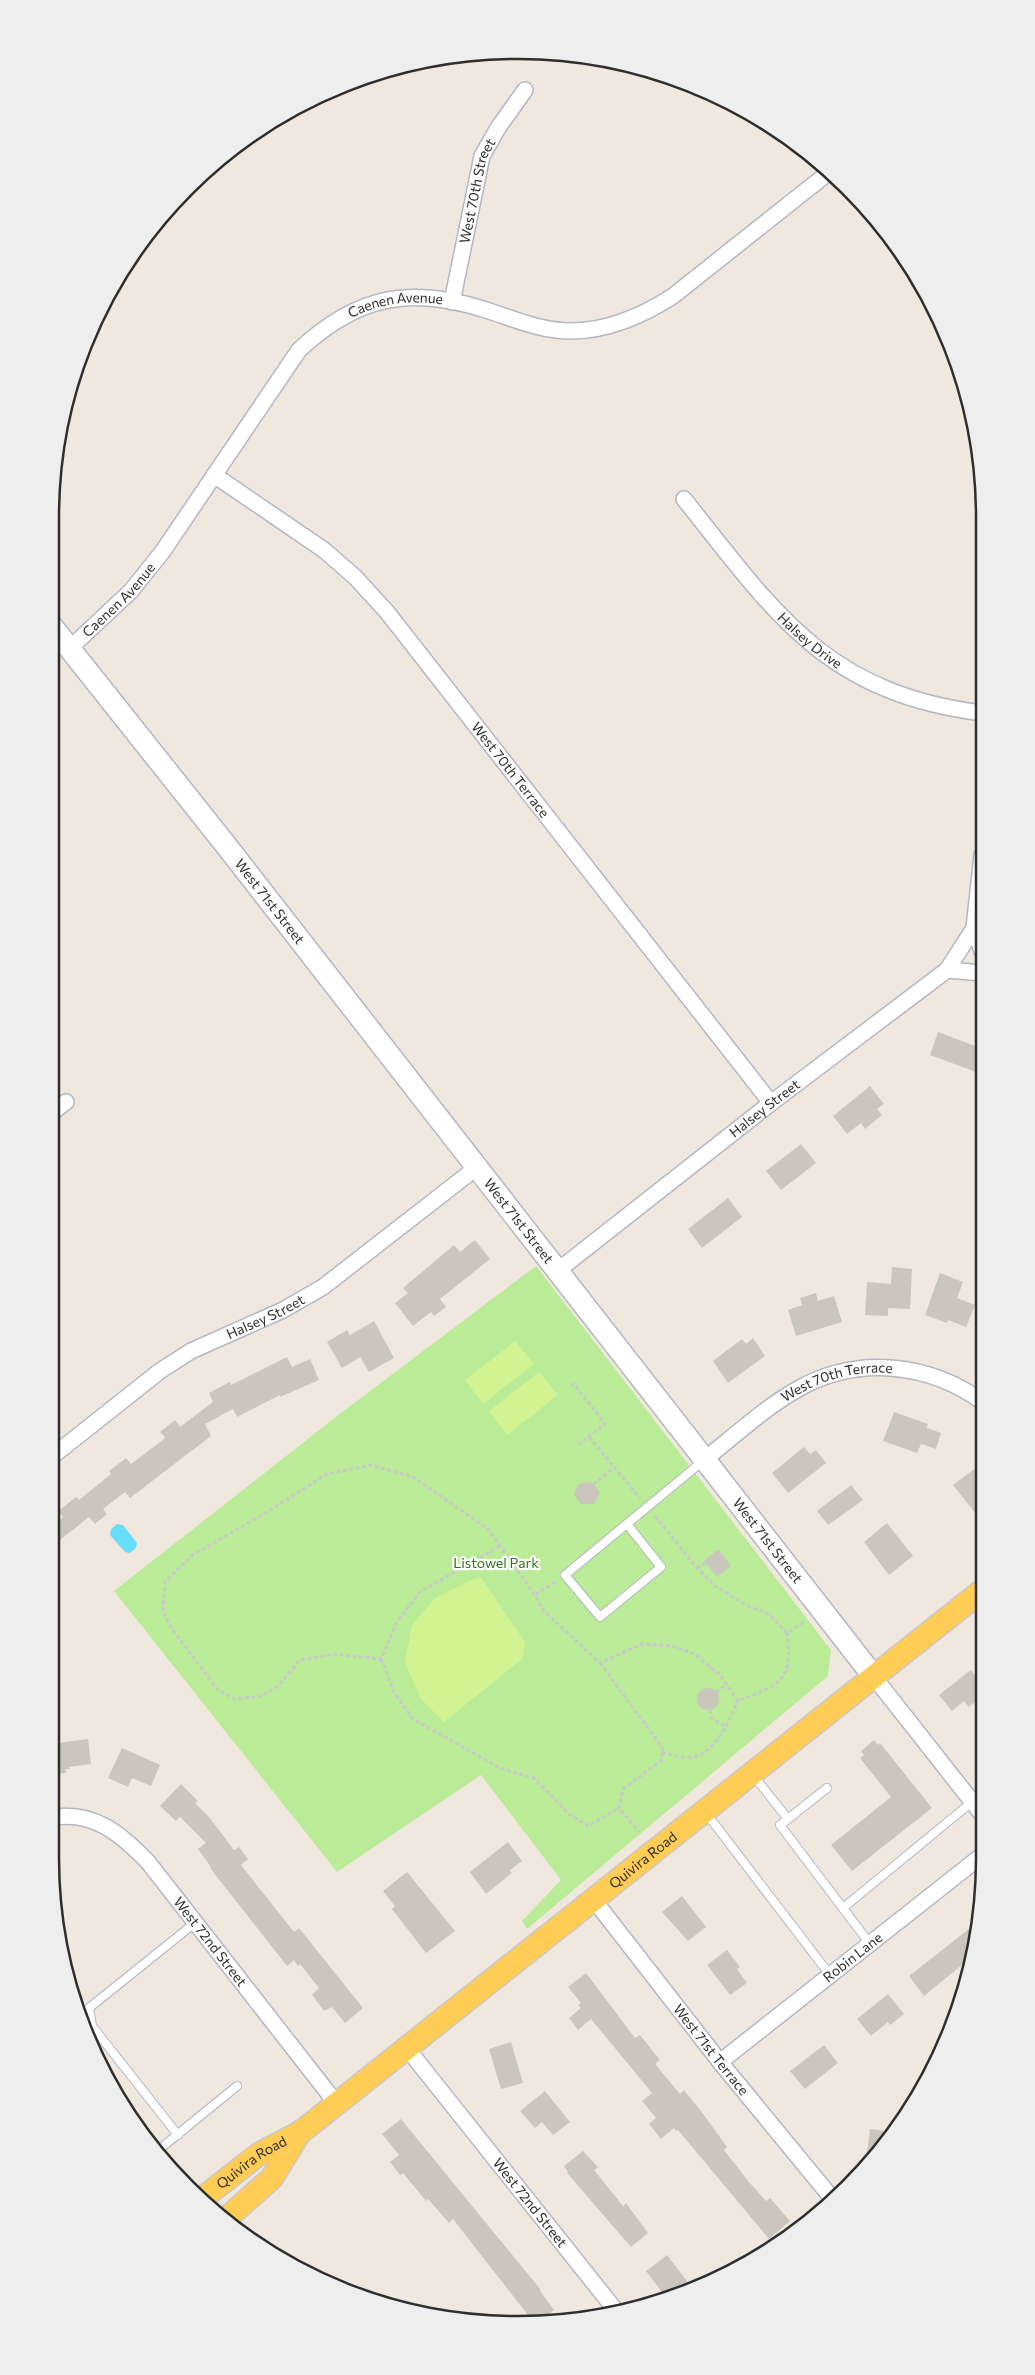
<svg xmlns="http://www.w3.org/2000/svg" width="1035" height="2375" font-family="Commissioner,sans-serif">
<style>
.green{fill:#baeb97}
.pitch{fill:#d1f392}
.water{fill:#69defb}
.building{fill:#cbc6bd}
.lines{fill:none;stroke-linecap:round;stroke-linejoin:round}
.lane-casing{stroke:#b3b7c2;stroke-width:10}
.street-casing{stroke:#b3b7c2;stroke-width:18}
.secondary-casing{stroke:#b3b7c2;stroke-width:24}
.primary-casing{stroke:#c9c9c9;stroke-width:25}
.path{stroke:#c9c9c9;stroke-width:3;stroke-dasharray:4 2.5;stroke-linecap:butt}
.lane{stroke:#fff;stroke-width:8}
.street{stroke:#fff;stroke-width:15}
.secondary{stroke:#fff;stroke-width:21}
.primary{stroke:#fc5;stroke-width:22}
.labels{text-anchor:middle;stroke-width:4.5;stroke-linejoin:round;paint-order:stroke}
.street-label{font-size:14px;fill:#2e2e2e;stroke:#fff}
.park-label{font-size:14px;fill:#2e7513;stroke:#fff}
.rim{fill:none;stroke:#2e2e2e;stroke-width:2.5}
</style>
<rect width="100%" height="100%" fill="#f0e8df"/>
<path class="green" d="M536,1266L831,1650L828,1676L527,1929L522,1921L561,1880L481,1775L337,1872L114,1591L341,1413Z"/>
<path class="pitch" d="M515,1341L534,1364L483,1404L465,1380Z
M539,1372L558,1395L507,1435L489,1411Z
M480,1576L525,1642L522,1659L444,1722L421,1699L405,1663L412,1625L435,1598Z"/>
<path class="water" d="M117,1524L123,1525L137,1543L136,1548L130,1553L125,1552L110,1535L111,1529Z"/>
<path class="building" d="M938,1032L983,1049L976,1072L930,1055Z
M870,1086L884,1104L877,1109L882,1115L865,1129L861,1123L847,1134L833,1116Z
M801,1144L816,1163L781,1190L766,1171Z
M728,1198L742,1217L702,1248L688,1229Z
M475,1240L490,1259L440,1299L446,1307L434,1316L431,1312L413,1326L395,1303L408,1293L403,1288L454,1245L460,1252Z
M892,1267L912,1269L910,1309L888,1308V1316L865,1315L867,1282L891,1284Z
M940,1273L963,1282L957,1298L975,1305L966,1327L948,1320L947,1323L925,1315Z
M816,1293L818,1301L834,1296L842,1322L796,1336L788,1310L802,1305L800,1298Z
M374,1321L394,1358L369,1372L360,1357L342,1368L327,1342L347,1330L350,1335Z
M753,1338L765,1356L728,1383L713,1361L742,1339L746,1344Z
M287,1357L292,1367L310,1359L319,1380L280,1397V1395L237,1417L233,1409L205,1424L211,1436L130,1498L125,1492L103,1509L107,1514L95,1524L89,1517L50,1548V1527L63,1517L58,1511L76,1497L79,1500L111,1474L109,1471L126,1458L131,1464L164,1439L165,1437L160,1432L175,1420L180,1427L213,1402L209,1393L230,1382L231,1385Z
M894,1412L928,1424L927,1428L941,1433L936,1449L921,1444L917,1453L883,1441Z
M804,1447L810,1454L816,1450L826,1463L788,1493L772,1473Z
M977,1467L984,1476V1524L953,1485Z
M591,1482L600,1492L594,1504H581L574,1494L578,1484Z
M851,1485L863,1500L828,1525L817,1511Z
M887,1523L913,1556L889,1575L864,1542Z
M718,1549L731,1566L717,1577L704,1561Z
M971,1670L985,1688V1694L969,1707L964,1701L952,1711L939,1695Z
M697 1699a11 11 0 1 1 22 0a11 11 0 1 1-22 0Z
M88,1739L91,1764L69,1767L70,1769H66V1773L50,1775V1744Z
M874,1740L878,1745L880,1743L932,1808L852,1871L831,1845L891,1797L860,1758L864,1755L861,1751Z
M122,1748L160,1765L151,1786L132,1778L128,1787L108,1778Z
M181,1784L198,1801L195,1803L209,1817L234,1850L239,1847L248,1859L241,1865L294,1932L299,1928L363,2008L345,2023L332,2007L324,2011L312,1995L319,1988L300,1964L298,1966L294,1960L287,1966L210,1868L211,1867L198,1849L206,1843L180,1817L176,1821L160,1806Z
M508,1842L522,1861L510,1870L512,1873L486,1894L470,1872Z
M407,1872L455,1931L426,1953L392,1909L395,1906L383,1891Z
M682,1896L706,1927L688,1941L662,1912Z
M974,1925L968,1960L924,1996L909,1976Z
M727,1950L740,1967L737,1969L747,1983L730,1995L707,1965Z
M586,1973L635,2038L640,2035L660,2060L655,2064L680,2094L684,2090L704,2115L727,2147L724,2150L749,2182L766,2201L770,2198L790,2221L769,2239L678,2130L676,2131L674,2128L661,2139L649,2124L656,2118L642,2101L652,2093L591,2019L578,2030L569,2018L581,2008L578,2005L581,2003L568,1987Z
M888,1994L904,2014L890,2025L888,2022L871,2036L857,2019Z
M511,2042L523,2083L501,2089L489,2049Z
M824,2045L838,2063L805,2089L790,2071Z
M545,2091L570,2122L553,2135L542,2122L535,2128L520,2111Z
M401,2119L541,2290L540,2291L554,2310L541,2320L531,2319L453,2219L449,2223L428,2199L426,2201L403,2173L400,2175L390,2162L399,2155L382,2134Z
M870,2129L893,2132L865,2169Z
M583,2151L598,2167L594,2170L623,2206L626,2203L648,2233L631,2247L567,2173L568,2172L564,2166Z
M667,2255L693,2289L673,2298L669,2293L665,2296L646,2271Z"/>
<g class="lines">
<g class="lane-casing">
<path id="lane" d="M627,1524L661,1567L600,1617L565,1575L703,1461
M753,1775L788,1819L827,1788
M706,1813L830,1975
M788,1819L780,1825L870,1944
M843,1908L972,1802
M178,2135L92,2026L89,2008L196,1922
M156,2152L237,2086"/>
</g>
<g class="street-casing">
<g id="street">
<path id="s1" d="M452,302L482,156L498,128L525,90"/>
<path id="s2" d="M214,475L324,550L355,577L387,612L771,1103"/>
<path id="s3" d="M684,499C775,613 825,693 982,713"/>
<path id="s4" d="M69,649L131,591L163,551L299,350C358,295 410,286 486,310C514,319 541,331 571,331C608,331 642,316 673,296L828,173"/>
<path d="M982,855L974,928L982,951"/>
<path d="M947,970L974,928"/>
<path d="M50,1114L66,1102"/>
<path id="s5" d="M556,1272L771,1103L947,970L982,973"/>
<path id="s6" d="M50,1458L160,1371L191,1351L283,1310L323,1287L476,1168"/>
<path id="s7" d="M704,1460C733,1437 767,1406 798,1389C858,1355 930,1363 984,1403"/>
<path d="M874,1677L985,1818"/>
<path id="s8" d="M50,1818C92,1809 121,1834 148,1862L336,2103"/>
<path id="s9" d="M594,1900L720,2062L831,2197"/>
<path id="s10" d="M406,2047L617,2312"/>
<path id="s11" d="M720,2062L985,1853"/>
</g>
</g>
<g class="secondary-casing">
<g id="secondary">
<path id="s12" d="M50,624L225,844L874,1677"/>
</g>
</g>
<g class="primary-casing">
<g id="primary">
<path id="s13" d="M204,2197L259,2154L301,2132L984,1589"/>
<path d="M228,2217L272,2178L300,2132"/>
</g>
</g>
<path class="path" d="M571,1386L574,1384L605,1424L579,1444
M589,1437L640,1498
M593,1484L614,1468
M655,1516L697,1568L715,1586L746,1605L769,1614L787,1633L805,1621
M500,1546L420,1592L397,1622L381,1659L334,1654L300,1660L278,1686L262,1696L235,1699L218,1690L172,1629L163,1612L165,1582L191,1556L267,1512L327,1474L371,1465L413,1477L488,1529L535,1595
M697,1568L706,1563
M555,1582L535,1595L543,1610L600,1663L642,1644L672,1646L695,1654L720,1675L738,1701C779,1684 794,1683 787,1633
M381,1659L394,1692L413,1719L500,1768L534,1778L569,1814L588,1826L619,1808
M600,1663L662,1747V1760L623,1789L619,1808L639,1832
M716,1693L726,1684
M710,1710L712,1719L725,1726
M662,1752C671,1754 684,1759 693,1757C716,1753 729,1720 738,1701"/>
<use href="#lane" class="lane"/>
<use href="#street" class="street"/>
<use href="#secondary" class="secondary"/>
<use href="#primary" class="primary"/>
</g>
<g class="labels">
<g class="street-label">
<text dy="5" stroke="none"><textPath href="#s1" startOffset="114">West 70th Street</textPath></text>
<text dy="5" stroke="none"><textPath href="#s4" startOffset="489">Caenen Avenue</textPath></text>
<text dy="5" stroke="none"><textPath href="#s4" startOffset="70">Caenen Avenue</textPath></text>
<text dy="5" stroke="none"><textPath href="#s3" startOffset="190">Halsey Drive</textPath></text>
<text dy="5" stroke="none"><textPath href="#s2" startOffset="422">West 70th Terrace</textPath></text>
<text dy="5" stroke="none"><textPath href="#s12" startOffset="354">West 71st Street</textPath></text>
<text dy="5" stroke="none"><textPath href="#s5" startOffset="265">Halsey Street</textPath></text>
<text dy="5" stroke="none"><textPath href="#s12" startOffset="759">West 71st Street</textPath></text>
<text dy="5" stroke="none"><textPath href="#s6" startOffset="259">Halsey Street</textPath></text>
<text dy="5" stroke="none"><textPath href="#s7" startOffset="158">West 70th Terrace</textPath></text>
<text dy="5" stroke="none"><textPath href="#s12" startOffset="1164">West 71st Street</textPath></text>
<text dy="5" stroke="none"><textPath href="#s13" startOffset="554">Quivira Road</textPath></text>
<text dy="5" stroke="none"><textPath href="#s8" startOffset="214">West 72nd Street</textPath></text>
<text dy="5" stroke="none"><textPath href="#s11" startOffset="169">Robin Lane</textPath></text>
<text dy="5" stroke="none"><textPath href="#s9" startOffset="190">West 71st Terrace</textPath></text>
<text dy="5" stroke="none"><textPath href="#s13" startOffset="59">Quivira Road</textPath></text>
<text dy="5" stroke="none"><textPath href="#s10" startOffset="199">West 72nd Street</textPath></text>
</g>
<g class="park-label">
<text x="496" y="1568">Listowel Park</text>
</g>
</g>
<path d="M0 0H1035V2375H0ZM517 59H518A458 458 0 0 1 976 517V1858A458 458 0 0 1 518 2316H517A458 458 0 0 1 59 1858V517A458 458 0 0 1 517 59Z" fill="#eee" fill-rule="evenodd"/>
<path class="rim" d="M517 59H518A458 458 0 0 1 976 517V1858A458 458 0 0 1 518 2316H517A458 458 0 0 1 59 1858V517A458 458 0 0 1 517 59Z"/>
</svg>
